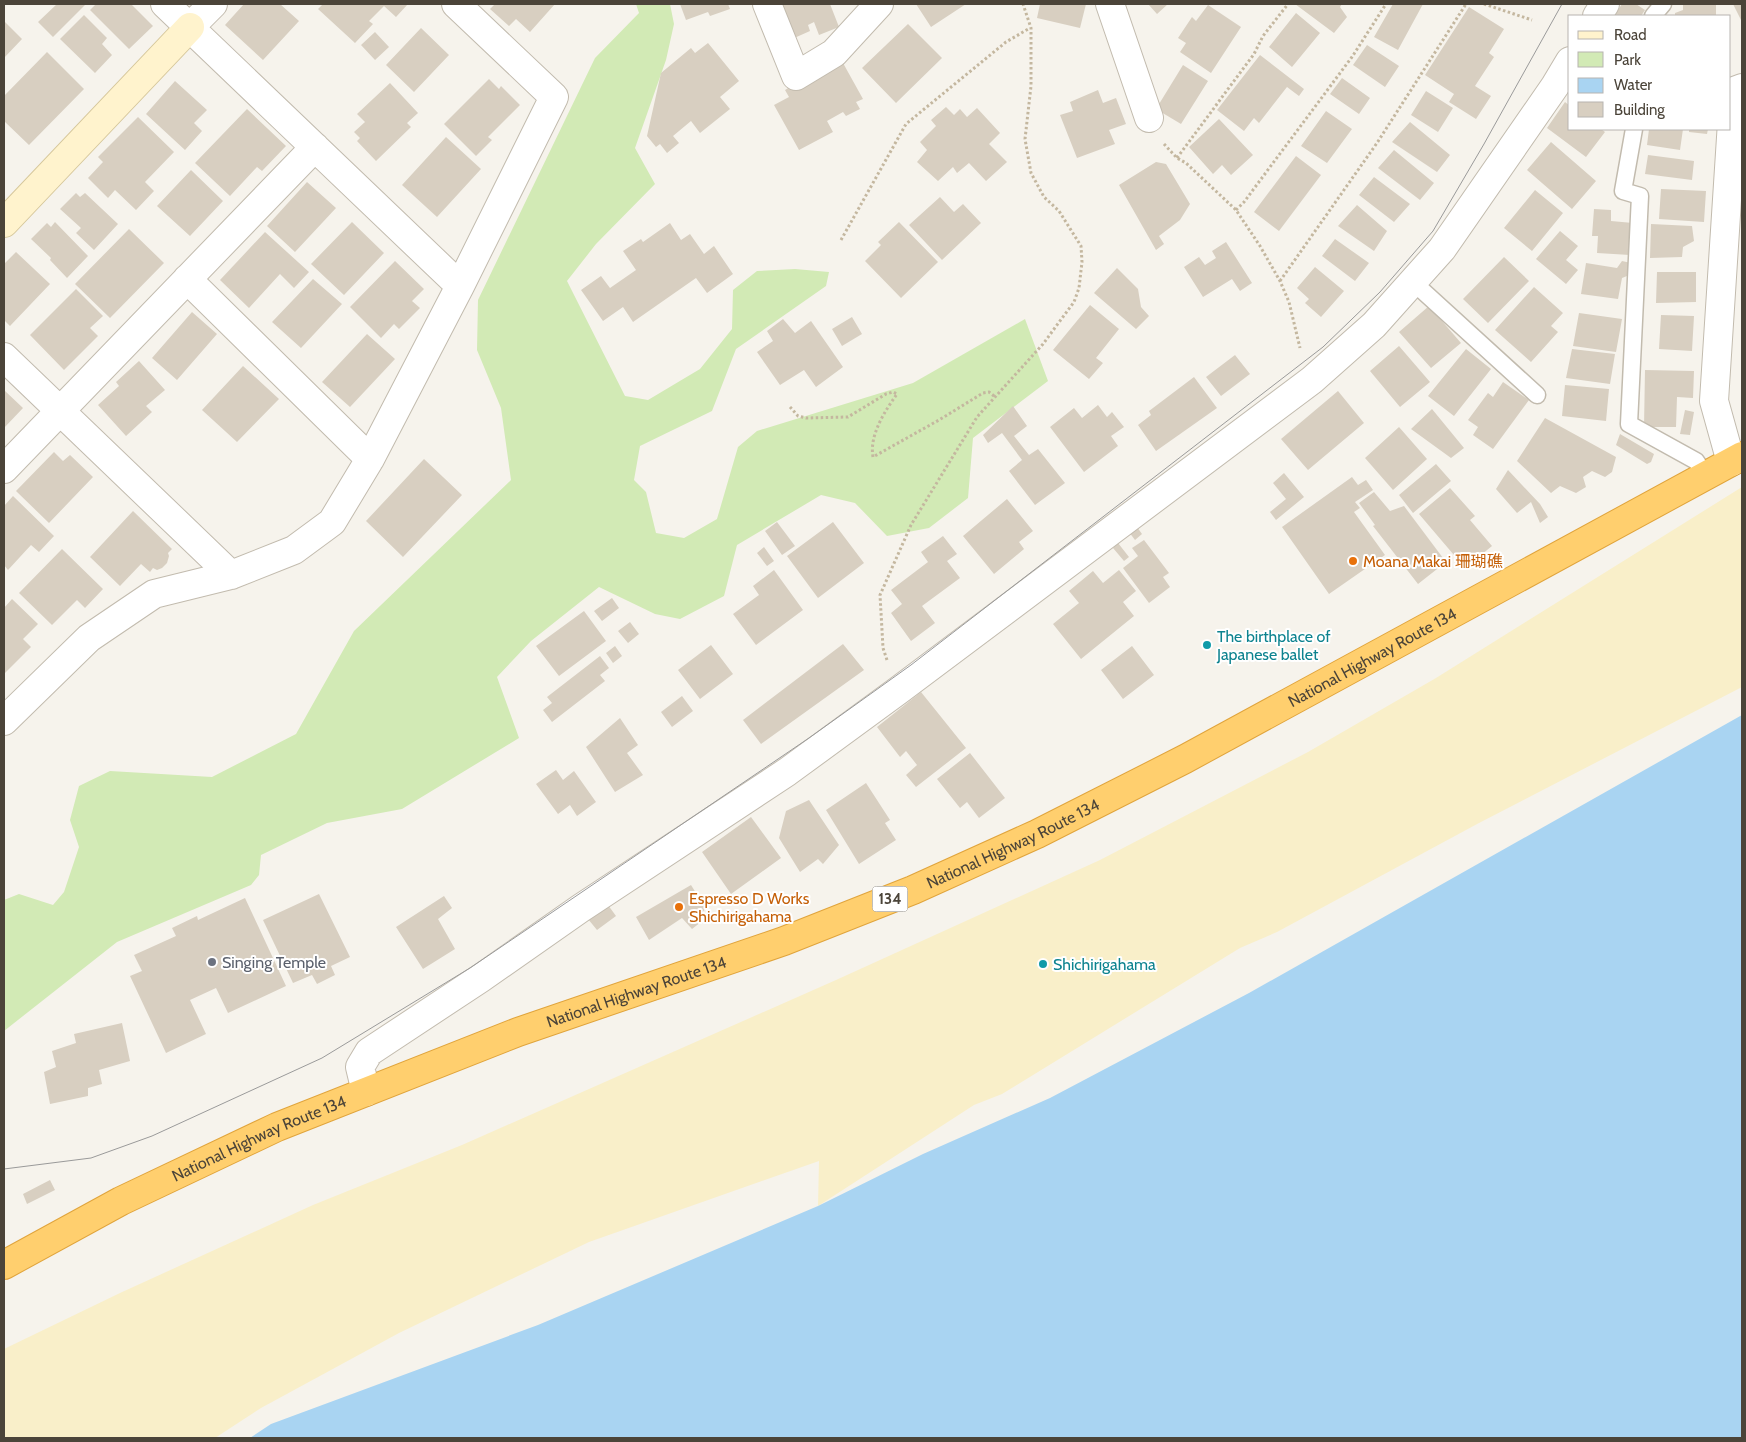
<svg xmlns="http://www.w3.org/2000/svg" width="1746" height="1442" font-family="Cabin,'Noto Sans JP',sans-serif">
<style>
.green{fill:#d2eab5}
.sand{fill:#f9efc9}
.water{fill:#a9d4f2}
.building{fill:#d8cfc1}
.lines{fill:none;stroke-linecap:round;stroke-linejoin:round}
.lane-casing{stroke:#c2bbae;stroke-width:19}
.street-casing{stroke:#c2bbae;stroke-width:30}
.secondary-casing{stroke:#d6c79b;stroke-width:30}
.highway-casing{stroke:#e0a43c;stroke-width:30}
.path{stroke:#c4b79f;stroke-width:3;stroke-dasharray:2.5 2.5;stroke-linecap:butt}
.lane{stroke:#fff;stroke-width:16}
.street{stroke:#fff;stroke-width:28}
.secondary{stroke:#fff3cd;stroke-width:28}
.highway{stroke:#ffcf6e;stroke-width:28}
.tram{stroke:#9a9a9a;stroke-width:1}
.food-dot{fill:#e8710a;stroke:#fff;stroke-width:2}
.culture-dot{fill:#0f9aa8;stroke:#fff;stroke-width:2}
.worship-dot{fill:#6b7280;stroke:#fff;stroke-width:2}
.labels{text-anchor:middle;stroke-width:4;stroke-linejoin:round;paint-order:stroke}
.shield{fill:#fff;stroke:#817c74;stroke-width:1}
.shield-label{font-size:15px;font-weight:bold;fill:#4b4439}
.food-label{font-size:16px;fill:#c56008;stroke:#fff;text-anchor:start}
.culture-label{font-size:16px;fill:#0d838f;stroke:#fff;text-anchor:start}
.street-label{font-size:16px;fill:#4b4439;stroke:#fff}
.worship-label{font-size:16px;fill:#5b616d;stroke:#fff;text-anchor:start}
</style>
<rect width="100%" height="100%" fill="#f6f3ec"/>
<path class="green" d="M636,4H670L674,24L666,60L635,148L655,184L596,244L567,281L625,396L648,400L700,369L732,329L733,290L757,271L795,269L829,272L826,286L736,349L712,411L640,446L634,480L646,492L656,533L684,538L717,519L738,447L757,431L913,383L1025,319L1048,381L973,438L968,498L929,528L887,536L855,503L821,495L737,545L724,596L680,619L655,614L599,587L531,641L497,677L519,738L402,809L327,823L261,855L259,875L251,885L117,942L4,1031V900L19,894L53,905L64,892L79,847L70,820L79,786L110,771L212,777L296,734L354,631L511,480L501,408L477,350L478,300L595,58L639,13Z"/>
<path class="sand" d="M1742,487V687L1479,823L1277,932L1240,948L1002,1094L974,1105L818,1206L819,1161L589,1242L399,1333L261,1408L215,1438H4V1349L120,1293L313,1205L462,1145L836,980L1100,860L1308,752L1436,678Z"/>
<path class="water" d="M1742,715V1438H250L271,1424L538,1325L818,1206L923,1154L1050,1098L1249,993Z"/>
<path class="building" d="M57,4H86L53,37L38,22Z
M96,4H131L153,26L129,49L90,10Z
M244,4H280L299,21L263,60L225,25Z
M323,4H408L396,17L384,6L369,21L373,24L355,43L318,9Z
M495,4H555L530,32L516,19L509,26L490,9Z
M680,4H728L730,9L710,16L708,12L686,20Z
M778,4H830L839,27L819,35L814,22L808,25L810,31L792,39Z
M916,4H966L931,27Z
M1040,4H1086L1080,28L1037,18Z
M1148,4H1168L1157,14Z
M1295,4H1342L1340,7L1347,17L1334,33Z
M1393,4H1423L1398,50L1374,37Z
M1622,4H1636L1645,10L1641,16H1614Z
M1683,4H1716V16H1675V13L1683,10Z
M1733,4H1742V22Z
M1208,5L1241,27L1211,73L1180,52L1186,43L1178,38L1192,17L1196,21Z
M1469,7L1504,29L1489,53L1494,57L1475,86L1491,96L1476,119L1449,102L1454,94L1425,75Z
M1296,13L1320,33L1292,67L1269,47Z
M84,15L107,38L102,44L112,55L95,73L60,39Z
M4,21L22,39L4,58Z
M908,24L942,58L896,103L862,68Z
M421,28L449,55L414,92L386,65Z
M375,32L389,47L375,60L361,45Z
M708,43L739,81L720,97L730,109L700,133L691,121L673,136L679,143L667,153L660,144L656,147L647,136L661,73L691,48L695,53Z
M1367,45L1399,66L1385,87L1353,65Z
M47,52L84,89L29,145L4,121V96Z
M1260,55L1304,89L1299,96L1287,87L1259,123L1254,118L1244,131L1217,110Z
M843,63L863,99L856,102L860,109L846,116L843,112L827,121L833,132L799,150L774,105L789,97L785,90L802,80L805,85Z
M1183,65L1208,81L1181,124L1156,109Z
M1342,78L1370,98L1359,114L1330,94Z
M489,79L499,89L501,86L520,105L488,137L492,140L476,156L444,124Z
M175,81L207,110L194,123L202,131L185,150L146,114Z
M390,83L418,113L407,123L411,127L376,161L357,141L360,138L354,132L365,122L357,114Z
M1098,90L1103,103L1116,98L1126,124L1109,130L1115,144L1077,158L1060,115L1073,111L1070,102Z
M1426,91L1453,108L1438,132L1411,115Z
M1565,102L1570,106V129H1601L1605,132L1586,157L1547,128Z
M946,107L954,115L960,109L967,117L977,108L1000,133L989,144L1007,162L986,181L969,163L957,173L953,167L938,181L917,162L927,150L920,142L936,126L931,120Z
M247,109L286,146L262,171L257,167L230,196L195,163Z
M1326,111L1352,129L1327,163L1301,146Z
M138,117L174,152L145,182L154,191L136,210L115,190L108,198L88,178L103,162L98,157Z
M1219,119L1253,155L1231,175L1222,165L1213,174L1189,147Z
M1410,122L1450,155L1437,172L1392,142Z
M1649,129H1683L1680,150L1647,145Z
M1689,129H1708L1707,134L1689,132Z
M446,137L481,169L437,217L402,185Z
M1551,142L1596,181L1572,209L1527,170Z
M1394,150L1434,183L1420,200L1378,168Z
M1648,155L1694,161L1692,180L1645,174Z
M1296,156L1321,175L1279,231L1254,212Z
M1156,162L1166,164L1190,204L1180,220L1159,236L1164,244L1156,250L1119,185Z
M191,170L223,201L190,236L157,206Z
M1374,177L1410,204L1394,222L1359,195Z
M307,182L336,208L295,252L267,226Z
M1661,189L1706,191L1704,222L1659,219Z
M1535,190L1563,213L1532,251L1504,228Z
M76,193L80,197L85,193L118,224L94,250L76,233L81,228L60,209Z
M940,197L954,212L963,204L981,223L942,260L909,225Z
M1357,205L1387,231L1374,251L1338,226Z
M1594,209L1611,210V221L1633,223L1630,255L1597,253L1598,236H1592Z
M55,222L88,256L67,278L50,260L51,258L31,239L47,223L51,227Z
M352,222L384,253L344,295L311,264Z
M899,222L938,262L901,298L865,261L881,245L878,242Z
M670,223L681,240L690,234L704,254L714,246L733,274L707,293L696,278L633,322L623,307L603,321L581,290L601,276L610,288L636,270L623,251L641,239L643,242Z
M1651,224L1692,226L1694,241L1683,247L1682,257L1650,258Z
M129,229L164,263L110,318L75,284Z
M1560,231L1578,246L1566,260L1578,270L1566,284L1536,259Z
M265,232L309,272L294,288L280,274L249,308L220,280Z
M1335,239L1369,263L1355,281L1322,256Z
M1226,242L1252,283L1240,291L1232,279L1203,297L1184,267L1199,257L1205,265L1216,258L1212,251Z
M16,252L50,284L10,326L4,320V264Z
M1504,257L1529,281L1488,323L1463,299Z
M395,261L424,289L412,301L420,308L399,329L394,324L381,338L350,307Z
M1622,261L1631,263L1632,274L1622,278L1618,299L1581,294L1586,263L1617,268Z
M1315,267L1344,291L1321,317L1305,303L1309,299L1297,288Z
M1117,268L1138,289L1141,307L1149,316L1136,329L1094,293Z
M1657,272H1696V302L1656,303Z
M313,279L342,304L301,348L272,322Z
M1534,287L1563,313L1551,326L1558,332L1531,362L1495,330Z
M76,289L103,316L90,328L98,336L64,370L30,335Z
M1090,305L1119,329L1096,358L1103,363L1089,379L1053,350Z
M1429,306L1461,343L1431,368L1399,332Z
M192,312L217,334L177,380L152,358Z
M1579,313L1622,319L1616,352L1573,346Z
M1661,315L1694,316L1692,351L1659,349Z
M852,317L862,334L842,346L832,329Z
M783,319L795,333L811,321L843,367L816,387L804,370L780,385L757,352L773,341L767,331Z
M367,334L395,359L350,407L322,382Z
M1399,346L1430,382L1400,407L1370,371Z
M1466,349L1491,369L1454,416L1428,396Z
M1572,349L1615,354L1610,384L1566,378Z
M1235,355L1250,374L1221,396L1206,377Z
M139,361L165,390L146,406L152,412L126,436L98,405L119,386L116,382Z
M243,366L279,399L237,442L202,410Z
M1645,370L1694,371L1693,398L1677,397L1676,427H1644Z
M1194,377L1217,408L1156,451L1138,425L1151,415L1149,411Z
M1503,382L1529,400L1493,449L1473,435L1478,427L1468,420L1488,393L1493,397Z
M1565,385L1609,389L1606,421L1562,416Z
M4,390L23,408L4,428Z
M1338,391L1364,423L1308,470L1281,439Z
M1098,405L1107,417L1112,412L1124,427L1111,436L1118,446L1084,472L1050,427L1074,408L1082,418Z
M1013,406L1027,426L1014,436L1029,455L1038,449L1065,483L1035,505L1009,471L1022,460L1002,433L988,443L983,435Z
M1432,409L1464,448L1451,458L1411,429Z
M1685,410L1694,412L1690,435L1680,434Z
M1545,418L1616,457L1612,472L1605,477L1592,471L1583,477L1586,487L1576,493L1560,486L1551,493L1517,461Z
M1399,427L1427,459L1393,490L1365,458Z
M1620,434L1654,454L1651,462L1647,464L1616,445Z
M54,452L63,461L70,455L93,477L49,523L16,491Z
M424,459L462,495L403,557L366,521Z
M1436,464L1451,481L1413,513L1399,495Z
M1508,470L1540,504L1548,517L1540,523L1531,502L1517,513L1496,489Z
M1284,473L1304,497L1276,520L1270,512L1286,499L1273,483Z
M1352,477L1358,485L1366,480L1373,490L1355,502L1360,508L1354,512L1385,555L1329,594L1282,527Z
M1450,488L1475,516L1470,520L1492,546L1465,568L1419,514Z
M1374,492L1390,511L1404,506L1446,562L1418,584L1373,526L1375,525L1359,503Z
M13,496L54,536L39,552L31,545L8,570L4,565V506Z
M1007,499L1033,531L1019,542L1024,549L994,574L963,536Z
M133,511L172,549L168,553L169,556L167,563L162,568L157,570L153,568L150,572L141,564L120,586L90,557Z
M777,522L795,546L782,555L765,531Z
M833,522L864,563L818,598L787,556Z
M1137,527L1142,534L1135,540L1129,532Z
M943,536L957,554L947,561L960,578L922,606L935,623L911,641L891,613L902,604L891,590L928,562L921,552Z
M1144,540L1169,573L1163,577L1170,587L1149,603L1123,568L1138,556L1132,548Z
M1118,543L1129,557L1124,561L1113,548Z
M764,547L774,561L767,566L757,553Z
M62,549L103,589L85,608L77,600L52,625L19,593Z
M774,570L803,610L756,645L733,614L759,595L753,586Z
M1119,570L1136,591L1123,602L1134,616L1081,659L1053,624L1079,603L1069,591L1093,571L1103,583Z
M612,598L619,608L602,621L594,611Z
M12,599L38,624L23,639L31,647L4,674V608Z
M584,611L606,641L559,676L536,646Z
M630,622L639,634L628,643L618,631Z
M843,644L864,670L761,744L743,720Z
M711,645L733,674L700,699L678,670Z
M615,646L622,656L613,663L606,653Z
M1132,646L1154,675L1123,699L1101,670Z
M600,656L609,668L600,675L605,681L552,722L543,710L552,703L547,697Z
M921,692L966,748L916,787L906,775L917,765L906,751L900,757L877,727Z
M682,696L693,711L672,727L661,712Z
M620,718L638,745L627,753L643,775L615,792L586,747Z
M970,753L1005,798L979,818L967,802L960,808L937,779Z
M556,770L563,780L574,771L596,802L577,816L570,805L558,814L536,784Z
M866,783L890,820L885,823L896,840L859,864L826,810Z
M809,800L839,845L823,864L818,859L800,872L779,838L786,811Z
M751,817L781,858L731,894L702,852Z
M691,885L706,909L697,916L701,922L692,929L682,918L649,940L636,917Z
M319,894L350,957L331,966L335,975L317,984L312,975L293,983L263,920Z
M444,896L452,908L438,919L455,949L423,969L396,927Z
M245,898L286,986L228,1013L216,988L190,1000L206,1034L166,1053L130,976L142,971L134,955L176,936L172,928L197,916L198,920Z
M608,905L616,916L597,930L588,919Z
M122,1023L130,1061L99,1070L102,1084L88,1088V1096L50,1104L44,1072L56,1067L52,1051L76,1043L74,1034Z
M50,1180L55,1190L27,1204L23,1194Z"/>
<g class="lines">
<g class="lane-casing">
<path id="lane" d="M1653,16L1663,4
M1634,129L1623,191L1640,196L1629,424L1696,461L1706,476
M1413,282L1537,395"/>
</g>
<g class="street-casing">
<path id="street" d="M165,4L460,286
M767,4L796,76L834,53L879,4
M1110,4L1149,118
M1597,16L1605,4
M190,27L213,4
M187,279L370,459
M4,357L231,575
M1731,462L1714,401L1734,91L1742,88
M4,469L315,147
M4,721L89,638L154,594L231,575L294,550L332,522L370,459L460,286L554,97L456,4
M366,1092L360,1067L369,1052L481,978L581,908L787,772L899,690L1312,380L1374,325L1442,249L1555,86L1570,61"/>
</g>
<g class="secondary-casing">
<path id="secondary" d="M4,223L190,27"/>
</g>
<g class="highway-casing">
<g id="highway">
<path id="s1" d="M4,1265L121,1201L277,1127L518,1032L784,941L913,890L1037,834L1185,759L1742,456"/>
</g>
</g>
<path class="path" d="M1484,4L1532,20
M1164,144L1177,158L1186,163L1236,210L1260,246L1280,281L1289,302L1300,348
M1177,158L1254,54L1263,36L1288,4
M1236,210L1244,202L1352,57L1386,4
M841,240L906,124L1006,42L1030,28
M1280,281L1377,143L1466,4
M790,407L798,416L806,418L848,417L886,394L893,392L897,394C885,411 869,435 873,457L939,420L983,393L989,392L994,396
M887,660L883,648L880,595L911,525L977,417L1043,344L1074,302L1079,288L1082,262L1081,246L1059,211L1044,197L1031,173L1025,139L1031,86V28L1023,4"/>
<use href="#lane" class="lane"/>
<use href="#street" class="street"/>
<use href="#secondary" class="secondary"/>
<use href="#highway" class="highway"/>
<path class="tram" d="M4,1169L91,1158L152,1136L322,1058L470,968L809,738L911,665L1323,347L1380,292L1433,231L1484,144L1562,4"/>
</g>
<g class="food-dot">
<circle cx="1353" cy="561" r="5"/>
<circle cx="679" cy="907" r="5"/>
</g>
<g class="culture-dot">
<circle cx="1207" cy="645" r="5"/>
<circle cx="1043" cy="964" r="5"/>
</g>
<circle class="worship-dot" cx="212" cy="962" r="5"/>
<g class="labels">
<rect class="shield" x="872.5" y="886.5" width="35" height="25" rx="4"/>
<g class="shield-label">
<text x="890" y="904">134</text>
</g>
<g class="food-label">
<text x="1363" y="567">Moana Makai 珊瑚礁</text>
<text x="689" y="904">Espresso D Works<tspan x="689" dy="18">Shichirigahama</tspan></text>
</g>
<g class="culture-label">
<text x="1217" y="642">The birthplace of<tspan x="1217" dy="18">Japanese ballet</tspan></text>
<text x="1053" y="970">Shichirigahama</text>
</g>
<g class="street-label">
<text dy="6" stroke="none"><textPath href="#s1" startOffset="1500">National Highway Route 134</textPath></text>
<text dy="6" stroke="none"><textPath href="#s1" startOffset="1095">National Highway Route 134</textPath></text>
<text dy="6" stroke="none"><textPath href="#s1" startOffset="690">National Highway Route 134</textPath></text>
<text dy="6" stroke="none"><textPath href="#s1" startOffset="285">National Highway Route 134</textPath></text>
</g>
<g class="worship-label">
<text x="222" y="968">Singing Temple</text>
</g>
</g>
<rect width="1746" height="1442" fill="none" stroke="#4b4439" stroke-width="10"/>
<rect x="1568" y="15" width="162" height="115" fill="#ffffff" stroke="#b7b4b0"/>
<rect x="1578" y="31" width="25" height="8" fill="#fff3cd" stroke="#b7b4b0"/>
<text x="1614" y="40" font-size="15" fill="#4b4439">Road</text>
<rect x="1578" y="52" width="25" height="15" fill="#d2eab5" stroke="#b7b4b0"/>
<text x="1614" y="65" font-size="15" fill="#4b4439">Park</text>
<rect x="1578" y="78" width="25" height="15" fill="#a9d4f2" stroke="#b7b4b0"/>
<text x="1614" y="90" font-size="15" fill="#4b4439">Water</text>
<rect x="1578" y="102" width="25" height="15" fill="#d8cfc1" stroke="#b7b4b0"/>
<text x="1614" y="115" font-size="15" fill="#4b4439">Building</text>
</svg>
